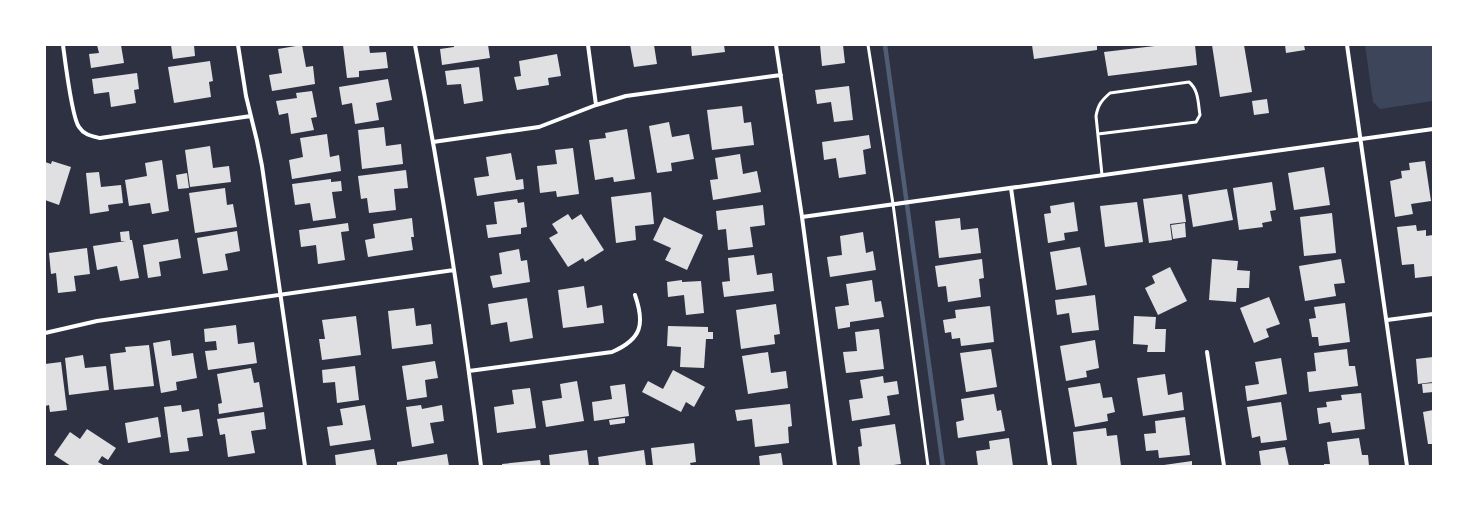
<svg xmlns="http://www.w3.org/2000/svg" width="1478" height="511" font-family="'IBM Plex Sans',sans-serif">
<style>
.green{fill:#3c4559}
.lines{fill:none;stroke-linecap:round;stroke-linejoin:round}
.stream{stroke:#4f5d75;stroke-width:4.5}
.building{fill:#e0e0e3}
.service{stroke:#fff;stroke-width:3}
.minor{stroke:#fff;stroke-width:4}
</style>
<rect width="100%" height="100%" fill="#2d3142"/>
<path class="green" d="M1365,45H1433V101L1380,109L1373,102Z"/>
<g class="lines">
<path class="stream" d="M885,45L943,466"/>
</g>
<path class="building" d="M97,45H121L124,63L91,68L89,54L99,53Z
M171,45H194L195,56L173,59Z
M302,45L306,67L313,66L315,84L272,91L269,75L282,73L278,49Z
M343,45H369L370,53L386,52L388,68L359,71V77L347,78Z
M454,45H488L490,58L442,65L440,49L454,47Z
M630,45H654L657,64L634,67Z
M691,45H724L725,52L692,56Z
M820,45H843L845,63L822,66Z
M1032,45H1097V50L1034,59Z
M1163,45H1195L1197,65L1108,76L1104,52Z
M1212,45H1244L1252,92L1220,97Z
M1285,45H1304L1305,50L1286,53Z
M557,54L561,76L548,78L549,85L517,90L514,77L521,76L519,61Z
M210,61L213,81L209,82L211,97L174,103L168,67Z
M479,67L483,101L464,104L461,84L447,85L445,71Z
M137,73L139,89L134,90L136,103L111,107L109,92L94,94L92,79Z
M388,79L392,100L376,103L379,120L355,124L352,103L342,105L339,87Z
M849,86L853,120L834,122L831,102L817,104L815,90Z
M312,91L317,117L311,118L314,130L291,134L288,113L279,115L276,101L297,98L296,93Z
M1267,99L1269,113L1254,115L1252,101Z
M742,106L744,123L751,122L754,145L712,150L707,110Z
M669,122L672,137L689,134L694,159L671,163L672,171L657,173L649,126Z
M384,127L386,146L401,144L403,164L362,169L358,130Z
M627,129L635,179L614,182L613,177L595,180L589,140L606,138L605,133Z
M327,134L330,157L339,155L341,171L292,179L289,160L303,157L300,138Z
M869,135L871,148L863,150L866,174L839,178L836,158L824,160L822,142Z
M210,146L213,168L229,166L231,182L190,187L185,150Z
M573,148L579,194L557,197L556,191L540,193L537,166L557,164L555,150Z
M511,153L516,180L523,179L524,189L477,196L474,178L489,176L486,157Z
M740,154L743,174L757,171L761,192L713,200L710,180L718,179L715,158Z
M162,160L169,211L152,214L150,203L129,206L125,180L147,176L145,163Z
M52,161L71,167L59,205L45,200V162L51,164Z
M1425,161L1431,201L1411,204L1413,214L1395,217L1390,181L1402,178L1401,171L1410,170L1409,163Z
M1324,167L1330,205L1294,210L1288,173Z
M406,170L408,188L394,189L396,210L369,213L367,198L361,199L358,176Z
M99,172L101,187L121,185L123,203L108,205L109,211L90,214L86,173Z
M187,173L189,188L178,189L176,175Z
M331,179V182L341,181L342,191L332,192L336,218L313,221L310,203L295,205L292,184Z
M1272,182L1276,210L1270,211L1272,221L1262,223L1263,227L1239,230L1233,188Z
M225,188L227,205L233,204L237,227L195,233L189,193Z
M1227,189L1233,220L1193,227L1188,195Z
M651,192L654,224L635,226L636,240L616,243L611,197Z
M1182,194L1186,222L1170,224L1172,240L1149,243L1143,199Z
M517,199L518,203L524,202L527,227L521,228V234L488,238L486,225L497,224L494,202Z
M1074,202L1078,231L1064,233L1065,240L1048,243L1044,214L1051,213L1050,206Z
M1137,202L1143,242L1105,247L1100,206Z
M763,205L765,225L750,227L753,247L728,250L726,229L718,230L716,211Z
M1332,213L1336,253L1304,256L1300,217Z
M568,214L572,220L581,214L604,250L585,262L583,258L568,267L549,238L558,233L552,224Z
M664,217L703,235L687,270L665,260L671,248L653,240Z
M412,218L414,237H411L413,250L368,257L365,240L375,238L373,224Z
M960,218L961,230L978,228L981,253L939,258L935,221Z
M348,223L349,231L341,232L345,260L318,264L316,245L301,247L299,230Z
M1185,223L1186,237L1173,239L1171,225Z
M1416,225L1417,231L1426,230V236L1433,235V276L1415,278L1414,264L1402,265L1397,227Z
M129,231L130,240H132L139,278L120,281L117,266L97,270L93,246L126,241H121L120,232Z
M237,231L240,251L225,254L228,270L203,274L197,238Z
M863,232L866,253L873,251L876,270L830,277L827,257L842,255L840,236Z
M178,239L181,258L159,262L161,276L148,278L143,245Z
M1080,247L1087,285L1056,290L1050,252Z
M87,248L90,274L74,276L76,291L58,293L56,273L51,274L49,253Z
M519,249L521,261L527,260L530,282L493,288L490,276L502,274L499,253Z
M754,255L757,275L772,273L774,291L724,297L722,282L730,281L728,258Z
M982,259L984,278L979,279L981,297L948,302L946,286L938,287L935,266Z
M1212,259L1238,261L1237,270L1250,271L1249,288H1237L1236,302L1209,300Z
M1341,259L1345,283L1334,284L1336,296L1305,301L1299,266Z
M1170,267L1187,301L1158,315L1145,288L1155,283L1152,276Z
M682,280V282L701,281L704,313L686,315L684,295L668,297L667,282Z
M872,280L875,302L881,301L884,317L850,322V327L838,329L835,307L849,305L846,284Z
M584,286L587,308L602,305L604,323L563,328L558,290Z
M1095,295L1099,330L1072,333L1069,313L1057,315L1055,300Z
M1269,297L1280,324L1266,329L1269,337L1254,343L1240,308Z
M527,298L533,338L510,342L507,322L491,325L488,304Z
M1345,303L1350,342L1319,346L1318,337H1312L1309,319L1316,318L1314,307Z
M776,304L780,334L774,335L775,344L741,349L736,310Z
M990,306L994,342L961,346L960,338L952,339L951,332L945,333L943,320L956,318L955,310Z
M414,308L416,326L431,324L433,344L392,349L388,311Z
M356,316L361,355L322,360L319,339H325L322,320Z
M1134,316L1156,317L1155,329H1166L1165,352H1147L1148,345L1133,344Z
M236,325L238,344L254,342L257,363L208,370L205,351L217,350L216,341L205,342L204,329Z
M668,326L708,327V332H713V339H706L704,368L680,367L681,347L667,346Z
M879,329L884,369L846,373L843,352L857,351L855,332Z
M170,340L172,356L193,353L197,378L176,382L177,390L161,393L153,343Z
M1095,340L1099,368L1086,371L1087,377L1066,381L1060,346Z
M149,345L154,386L114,390L110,354L126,352L125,347Z
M991,349L997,387L966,392L960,353Z
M1347,349L1349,366H1355L1358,386L1309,392L1307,372L1316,371L1314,353Z
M768,352L771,373L786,371L788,388L748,394L742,356Z
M83,355L85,368L106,366L109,390L69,395L65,358Z
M1433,357V382L1418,384L1416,359Z
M1281,358L1287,394L1247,401L1245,386L1259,384L1255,362Z
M435,361L438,378L425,380L427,397L407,400L402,366Z
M61,362L67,410L50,412L49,405L45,406V364Z
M355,366L359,400L337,403L335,382L323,383L322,370Z
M251,368L254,383L259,382L263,407L219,414L218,404L222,403L217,374Z
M673,370L705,387L694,407L686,402L681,412L642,392L648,381L663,389Z
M1165,374L1168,395L1182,392L1184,410L1143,416L1137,378Z
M883,376L884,383L897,381L899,394L887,396L890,415L852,421L849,400L863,398L860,380Z
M577,381L584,421L546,427L542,401L562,398L560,384Z
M1100,383L1103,398L1112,397L1115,412L1107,414L1108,421L1075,427L1068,388Z
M1433,383V392L1423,393L1422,384Z
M625,384L629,416L594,421L592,402L612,399L610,386Z
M530,388L536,428L497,433L494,407L514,404L512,390Z
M1361,393L1365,429L1332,433L1330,422L1319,424L1317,408L1327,407L1326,402L1342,400L1341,395Z
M994,394L997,411L1001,410L1005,431L958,438L956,422L964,420L961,399Z
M1281,402L1287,440L1261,443L1260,436L1252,438L1247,407Z
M790,404L792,426L788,427L789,443L755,447L752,419L737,421L735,410Z
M181,405L182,412L199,409L203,436L187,438L189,451L170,453L164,407Z
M365,405L371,440L330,446L327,427L343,425L340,409Z
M421,405L422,409L442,405L444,421L430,423L434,443L412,447L406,407Z
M1433,410V444H1428L1423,412Z
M264,412L266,429L251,431L255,453L228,457L225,434L220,435L217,419Z
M158,417L161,437L128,443L125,423Z
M1185,417L1190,455L1159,458L1158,450L1146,451L1144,434L1156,433L1155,421Z
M625,418V423L610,425L609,420Z
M895,424L901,464L886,466H860L858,447L862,446L860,429Z
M1106,428L1107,436L1117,435L1121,466H1077L1073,432Z
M87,429L116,448L108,460L102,456L98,462L105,466H71L54,455L70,432L80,439Z
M1009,438L1013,466H978L976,451L990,449L989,441Z
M1359,438L1362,455H1368L1369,466H1324V464H1330L1327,442Z
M694,443L696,462L690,463L691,466H653L651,448Z
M1285,447L1289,466H1261L1259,451Z
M374,449L377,466H336L335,455Z
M587,450L589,466H550L549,455Z
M644,450L646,466H599L598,457Z
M781,453L783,466H760L759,456Z
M447,454L449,466H397V462Z
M540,460L541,466H502V464Z
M1192,461V466H1165L1164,465Z"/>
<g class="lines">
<path class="service" d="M868,45L893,204L928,466
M1098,134L1196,122L1200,115C1198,104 1199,90 1189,82L1110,93C1101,101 1098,105 1096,116L1102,175"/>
<path class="minor" d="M63,45C65,60 72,118 79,127C84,135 92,136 100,138L251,116
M238,45L246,96L257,141L262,166L305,466
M415,45C442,185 464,325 481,466
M588,45L596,105
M776,45L802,217L835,466
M1347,45L1407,466
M433,142L539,127L596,105L626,96L781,75
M1011,188L1050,466
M802,217L1433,129
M1387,320L1433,314
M45,333L97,321L454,270
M1207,352L1224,466
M469,371L612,352C642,339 645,324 635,295"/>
</g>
<rect width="1478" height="511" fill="none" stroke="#ffffff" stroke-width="92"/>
</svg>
